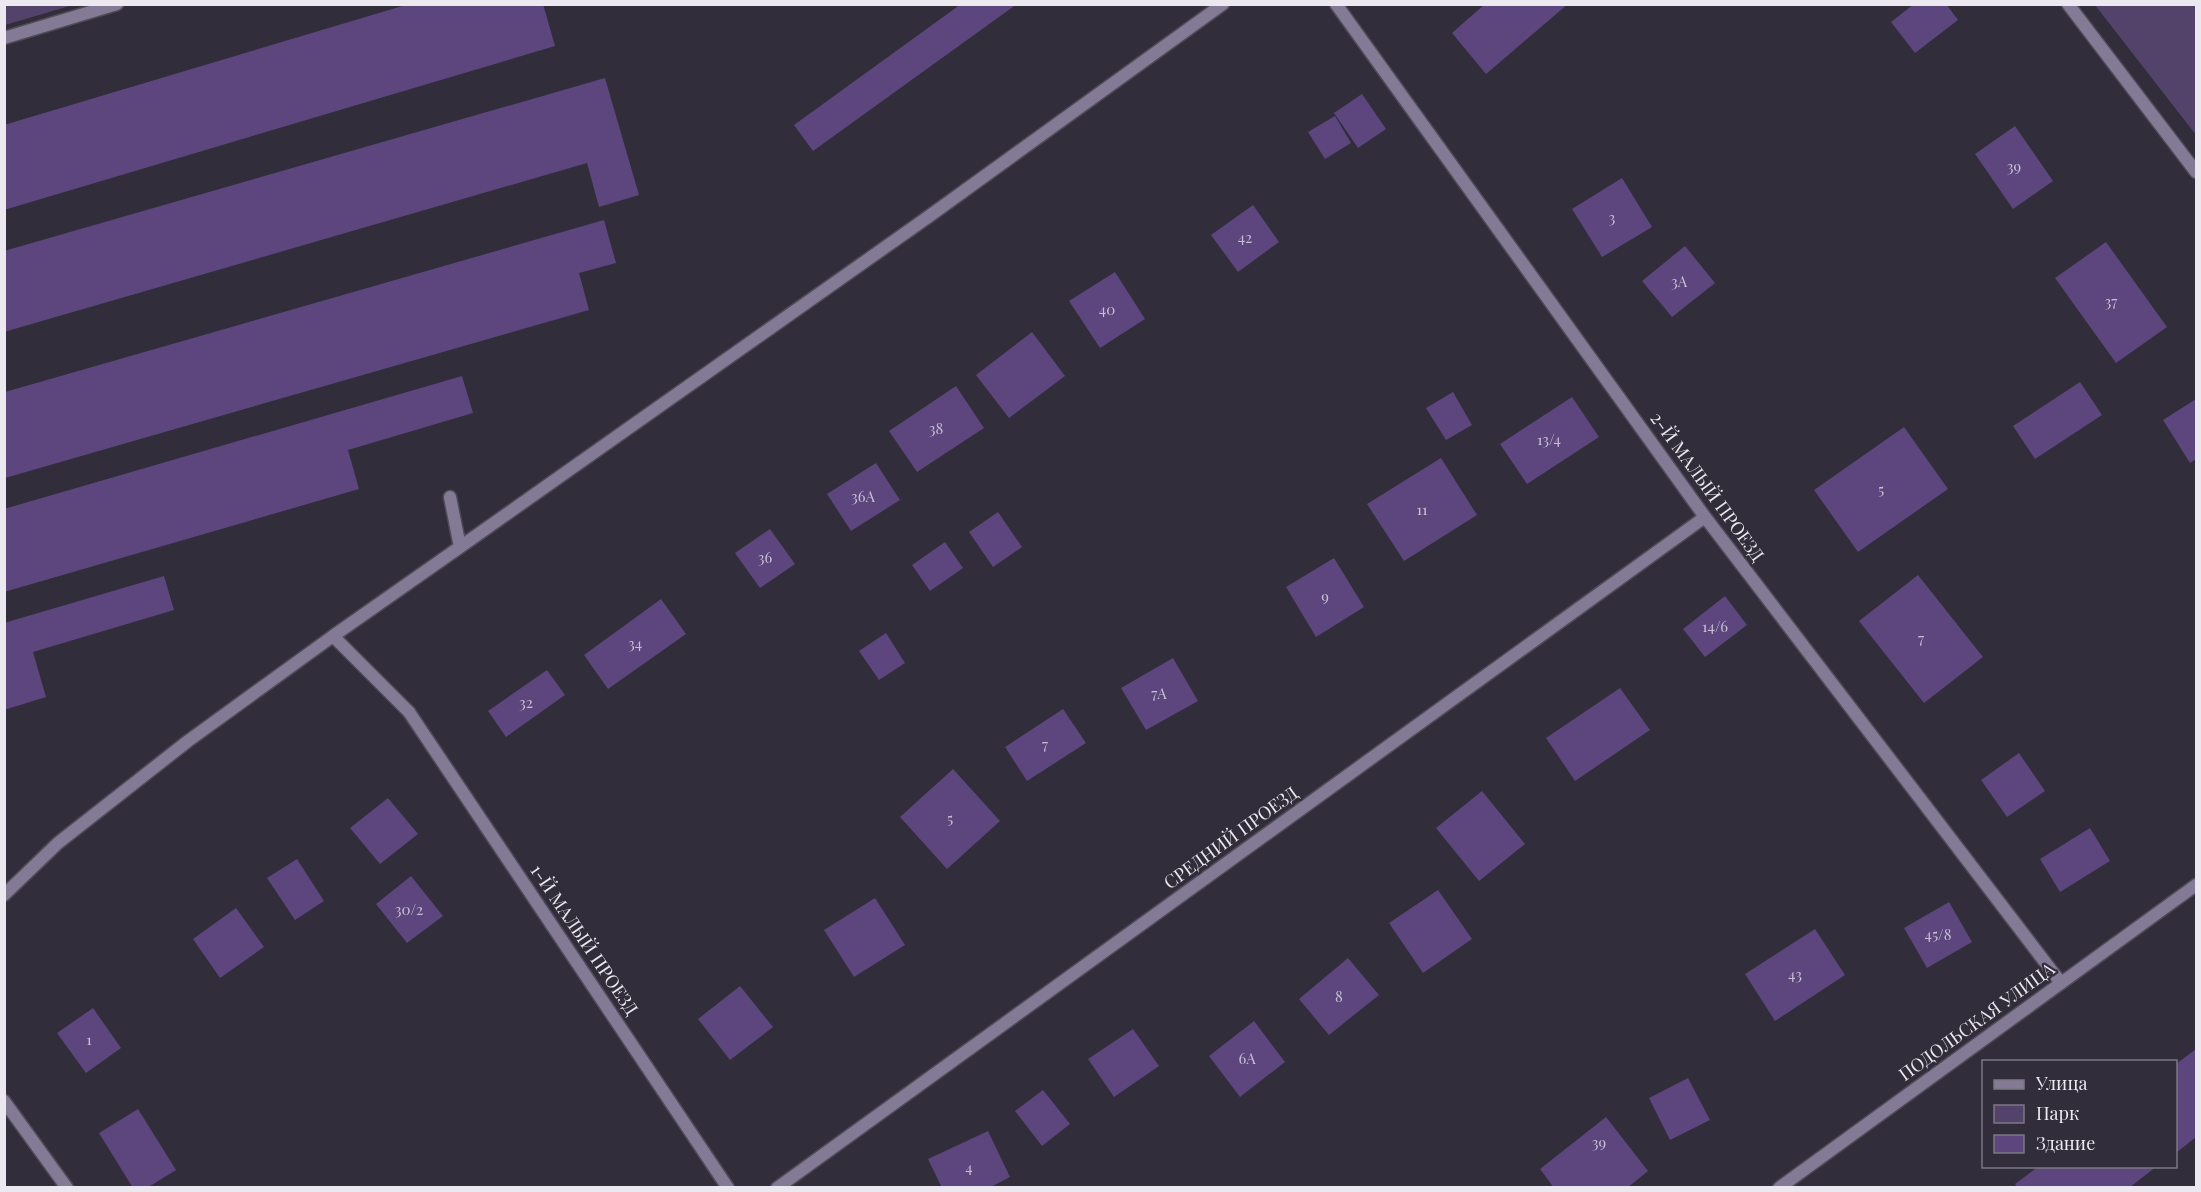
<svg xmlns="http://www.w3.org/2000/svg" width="2201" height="1192" font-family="'Playfair Display',serif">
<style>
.green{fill:#53436b}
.building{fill:#5c467d}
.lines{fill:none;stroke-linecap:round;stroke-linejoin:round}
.service-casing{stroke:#4f4b57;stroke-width:15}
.minor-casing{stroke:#4f4b57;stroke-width:15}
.tertiary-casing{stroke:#4f4b57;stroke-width:15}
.service{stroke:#837a95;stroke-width:12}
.minor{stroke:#837a95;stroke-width:12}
.tertiary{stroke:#837a95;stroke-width:12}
.labels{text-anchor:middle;stroke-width:4.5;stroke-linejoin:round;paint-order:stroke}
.number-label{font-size:15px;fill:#c7c0d3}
.street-label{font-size:18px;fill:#ebe8f0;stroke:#312d3a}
</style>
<rect width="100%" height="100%" fill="#312d3a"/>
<path class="green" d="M5,4H73V5L5,25Z
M2095,5H2196V135Z"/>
<path class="building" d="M409,4H543L555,46L4,210V125Z
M961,4H1017L813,151L794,125Z
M1485,4H1568L1486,74L1452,33Z
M1914,4H1946L1958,20L1915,53L1891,22Z
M605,78L639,195L599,207L587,163L4,332V251Z
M1362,94L1386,129L1358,148L1334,113Z
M1335,116L1351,143L1325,159L1308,132Z
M2015,126L2053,181L2013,209L1975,154Z
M1622,178L1652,227L1602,257L1572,209Z
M1253,205L1279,242L1238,272L1211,235Z
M604,220L616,263L579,273L589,310L5,478V392Z
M2106,242L2167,327L2116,363L2055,278Z
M1685,246L1715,283L1672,317L1642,281Z
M1115,272L1145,319L1100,348L1069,301Z
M1032,332L1065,376L1009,418L976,375Z
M462,376L473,413L348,450L359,489L4,592V509Z
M2080,382L2102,415L2035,459L2013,426Z
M956,386L984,428L917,472L889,431Z
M1453,392L1472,425L1446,440L1426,408Z
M1572,397L1599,437L1527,484L1500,444Z
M2196,399V459L2190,463L2163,420Z
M1904,427L1948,489L1858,552L1814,490Z
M1441,458L1477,515L1404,561L1367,504Z
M876,463L900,500L851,531L827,494Z
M998,512L1022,547L993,567L969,532Z
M770,529L795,564L760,588L735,553Z
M945,542L963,568L930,591L912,565Z
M1334,558L1364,607L1316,637L1286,587Z
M1918,575L1983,657L1924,703L1859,621Z
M164,576L174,610L33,652L46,697L4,710V623Z
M1725,596L1747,625L1705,657L1683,629Z
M661,599L686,634L608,689L584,655Z
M886,633L905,663L879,680L859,651Z
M1173,658L1198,701L1146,730L1121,688Z
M547,670L565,695L506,737L488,711Z
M1620,688L1650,730L1575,781L1546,738Z
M1063,709L1086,743L1027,781L1005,747Z
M2019,753L2045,791L2007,817L1981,780Z
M953,769L1000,821L947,869L900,817Z
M1482,791L1525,844L1479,881L1436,828Z
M388,798L418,834L380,864L350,828Z
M2090,828L2110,861L2060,892L2040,859Z
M297,859L324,901L295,920L267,878Z
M411,876L443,916L407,943L376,904Z
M1438,890L1472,939L1423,973L1389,923Z
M875,898L905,945L854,977L824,930Z
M1949,902L1972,942L1927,968L1904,928Z
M236,908L264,947L220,978L193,939Z
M1815,929L1845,975L1775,1021L1745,974Z
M1348,958L1379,995L1329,1035L1299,999Z
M740,986L773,1027L730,1060L698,1019Z
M93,1008L121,1048L86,1073L57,1033Z
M1254,1021L1285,1062L1240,1097L1209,1056Z
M1133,1029L1159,1066L1114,1097L1088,1059Z
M2196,1049V1137L2176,1153V1064Z
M1688,1078L1710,1120L1670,1140L1649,1098Z
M1043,1090L1070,1124L1042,1146L1015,1111Z
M138,1109L176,1170L147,1188H133L99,1133Z
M1606,1117L1648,1171L1627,1188H1554L1540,1169Z
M988,1131L1010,1177L989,1188H942L928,1159Z
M2039,1166H2157L2129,1188H2018L2015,1184Z"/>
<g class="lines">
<g class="service-casing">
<path id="service" d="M4,38L117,4"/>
</g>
<g class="minor-casing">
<path id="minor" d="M1336,4L1705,517L2061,983
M409,712L728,1188
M4,1101L67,1188
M777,1188L1705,517"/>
</g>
<g class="tertiary-casing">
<path id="tertiary" d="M2068,4L2196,172
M460,547L928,217L1223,4
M409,712L333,636L460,547L450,497
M4,895L58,843L188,741L333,636
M1779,1188L2196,885"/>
</g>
<use href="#service" class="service"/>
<use href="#minor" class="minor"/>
<use href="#tertiary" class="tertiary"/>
</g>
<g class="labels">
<g class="number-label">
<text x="2014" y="172">39</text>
<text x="1612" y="223">3</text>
<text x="1245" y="243">42</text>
<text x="1679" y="287">3А</text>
<text x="2111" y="307">37</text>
<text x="1107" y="315">40</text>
<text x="936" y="434">38</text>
<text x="1549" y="445">13/4</text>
<text x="1881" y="495">5</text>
<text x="863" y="502">36А</text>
<text x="1422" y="515">11</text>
<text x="765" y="563">36</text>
<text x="1325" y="602">9</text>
<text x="1715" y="632">14/6</text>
<text x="1921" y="644">7</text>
<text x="635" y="649">34</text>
<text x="1159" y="699">7А</text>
<text x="526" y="708">32</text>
<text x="1045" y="750">7</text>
<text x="950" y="824">5</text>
<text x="409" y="915">30/2</text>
<text x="1938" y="940">45/8</text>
<text x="1795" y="980">43</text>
<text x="1339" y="1002">8</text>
<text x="89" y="1045">1</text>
<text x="1247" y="1064">6А</text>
<text x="1599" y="1148">39</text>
<text x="969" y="1173">4</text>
</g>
<g class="street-label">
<text transform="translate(1707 487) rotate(54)" y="6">2-Й МАЛЫЙ ПРОЕЗД</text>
<text transform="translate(1231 838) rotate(-36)" y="6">СРЕДНИЙ ПРОЕЗД</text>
<text transform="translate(584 940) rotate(56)" y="6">1-Й МАЛЫЙ ПРОЕЗД</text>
<text transform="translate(1977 1022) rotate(-36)" y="6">ПОДОЛЬСКАЯ УЛИЦА</text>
</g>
</g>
<rect width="2201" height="1192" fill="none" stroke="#ebe8f0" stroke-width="12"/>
<rect x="1982" y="1060" width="195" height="108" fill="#312d3a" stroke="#7b7883" stroke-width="1.5"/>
<rect x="1994" y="1080" width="30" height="9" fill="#837a95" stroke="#7b7883" stroke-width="1.5"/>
<text x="2036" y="1090" font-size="18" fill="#ebe8f0">Улица</text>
<rect x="1994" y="1105" width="30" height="18" fill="#53436b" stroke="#7b7883" stroke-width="1.5"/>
<text x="2036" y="1120" font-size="18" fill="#ebe8f0">Парк</text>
<rect x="1994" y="1135" width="30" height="18" fill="#5c467d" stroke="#7b7883" stroke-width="1.5"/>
<text x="2036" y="1150" font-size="18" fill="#ebe8f0">Здание</text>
</svg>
